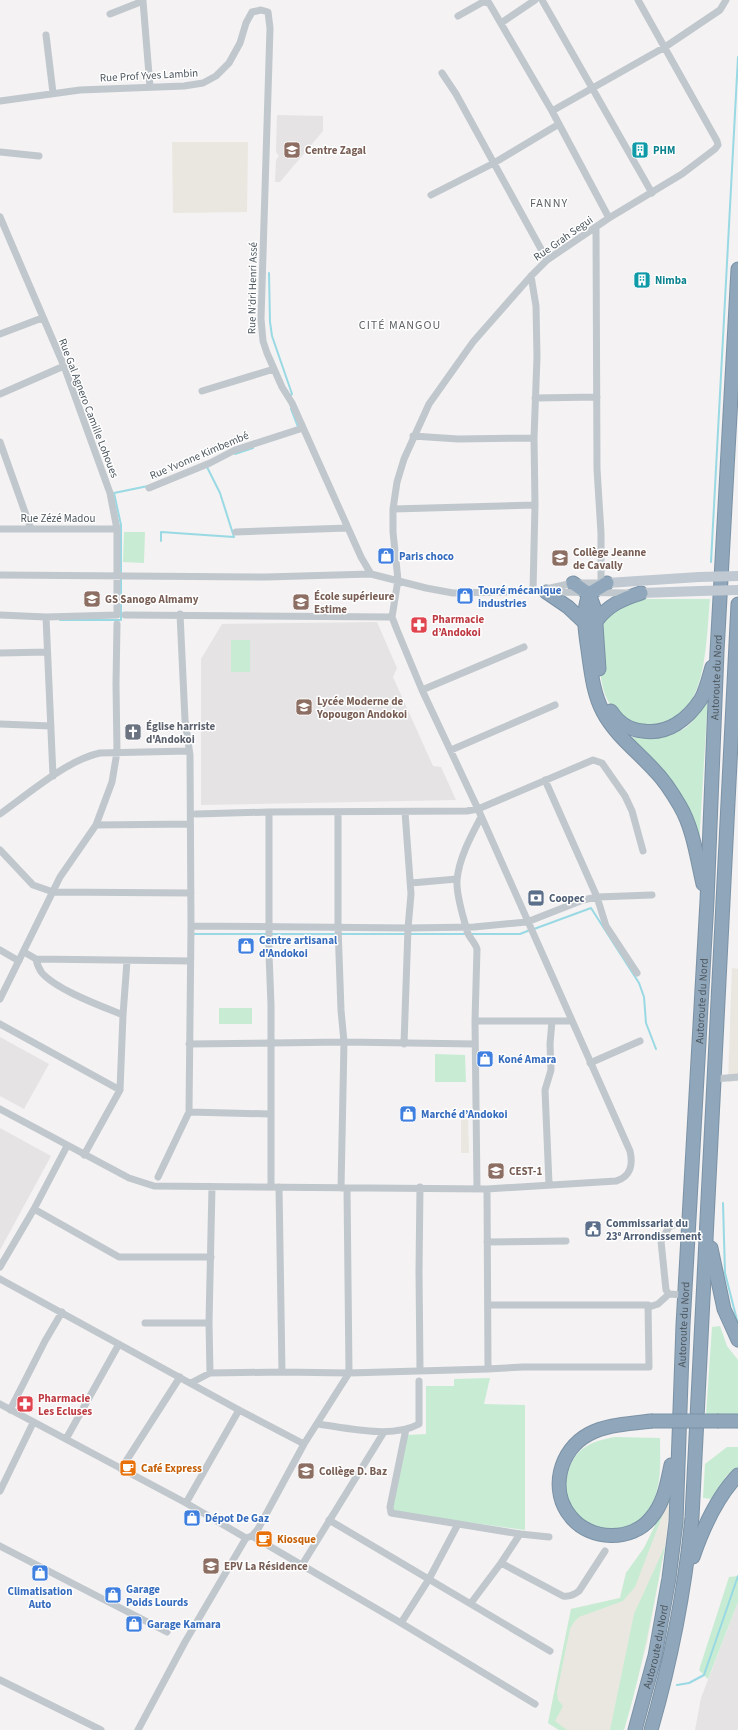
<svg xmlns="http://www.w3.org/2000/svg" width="738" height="1730" font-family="'Source Sans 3',sans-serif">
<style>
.commercial{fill:#eae7e0}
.education{fill:#e5e3e4}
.green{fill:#c7ecd3}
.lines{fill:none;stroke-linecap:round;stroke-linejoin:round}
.stream{stroke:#99d9e4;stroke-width:2}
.highway-casing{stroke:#7b92a6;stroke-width:15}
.street{stroke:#c0c7cd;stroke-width:7}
.secondary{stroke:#c0c9d1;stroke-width:10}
.highway{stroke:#90a7bb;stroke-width:13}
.highway-bridge-casing{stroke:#7b92a6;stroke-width:15;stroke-linecap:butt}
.secondary-bridge{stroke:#c0c9d1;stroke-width:10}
.highway-bridge{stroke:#90a7bb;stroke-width:13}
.labels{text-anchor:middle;stroke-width:3;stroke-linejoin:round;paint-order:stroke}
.street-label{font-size:11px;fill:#4c565e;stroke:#fff}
.education-label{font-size:11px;font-weight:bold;fill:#785e54;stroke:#fff;text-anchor:start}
.culture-label{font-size:11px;font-weight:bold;fill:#0d838f;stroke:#fff;text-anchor:start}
.shop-label{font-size:11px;font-weight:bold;fill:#366cbe;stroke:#fff;text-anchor:start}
.health-label{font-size:11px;font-weight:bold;fill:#be3a42;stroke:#fff;text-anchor:start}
.worship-label{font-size:11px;font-weight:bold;fill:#5b616d;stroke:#fff;text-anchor:start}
.service-label{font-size:11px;font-weight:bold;fill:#4e5e75;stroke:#fff;text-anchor:start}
.food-label{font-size:11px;font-weight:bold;fill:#c56008;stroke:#fff;text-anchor:start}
.neighbourhood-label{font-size:12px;letter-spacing:1px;fill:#5f6366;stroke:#fff}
</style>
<rect width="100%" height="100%" fill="#f4f2f2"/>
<path class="commercial" d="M172,142H248L247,212L173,213Z
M732,968L738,969V1081L728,1082Z
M461,1116H468L469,1153H461Z
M671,1493L665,1546L647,1643L624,1730H559L548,1723L571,1609L620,1598L626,1573L644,1548Z"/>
<path class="education" d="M277,115L323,116V131L280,182H275L276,160L279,156L276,152Z
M377,622L397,668L393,677L433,766L441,767L456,800L201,805V659L222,624Z
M0,1037L49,1064L24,1109L0,1096Z
M0,1128L51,1156L0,1250Z
M738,1602V1730H695L701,1698Z"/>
<path class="green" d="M124,532H145L144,563L123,562Z
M640,599H710C707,630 707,670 693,698C688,711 662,727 648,727C634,726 613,712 607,699C596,675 601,645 602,620L612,609Z
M231,640H250V672H231Z
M708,696L699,845L667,776L631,737C650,739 677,738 691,723C698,715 703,705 708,696Z
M219,1008H252V1024H219Z
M435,1054L465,1055L466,1082H435Z
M720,1326L727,1346L738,1360V1416H706L712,1327Z
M490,1378L484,1404L525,1405V1530L392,1512L407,1435L426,1434V1386H454V1379Z
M615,1437L660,1438C660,1459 662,1482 653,1502C640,1532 606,1540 581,1519C575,1514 569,1507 566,1500C563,1491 566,1481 568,1473C574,1448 592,1441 615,1437Z
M727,1447H738V1467L727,1475L711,1499L703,1498L705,1464Z
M671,1493L635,1587L623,1601L579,1617L574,1622L570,1629L557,1692L558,1700L563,1706L555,1721L567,1730H559L548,1723L571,1609L620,1598L626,1573L644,1548Z
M665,1546C653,1608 642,1670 624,1730H610L634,1614Z
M738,1576V1602L708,1679L699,1670L729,1577Z"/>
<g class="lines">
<path class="stream" d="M269,273L270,322L272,336L292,394L290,396
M291,409L298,427
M235,454L253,448
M161,541V532L234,537L220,493L207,467
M711,562L738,57
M121,574V525L114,493L148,486
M60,620H121V578
M534,929L591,908L639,983L644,997L646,1023L656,1049
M193,934H266
M271,934H336
M341,934H466
M471,934H520L530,930
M723,1203L725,1273L738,1324
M677,1685L689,1683L704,1675L738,1576"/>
<g class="highway-casing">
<g id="highway">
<path d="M573,583L589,594L595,610L599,669"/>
<path d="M607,583L589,594C582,613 585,630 588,650C591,671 593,693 603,712C615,735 638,752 655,771C665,781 673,794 680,806C693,828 697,858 703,884"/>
<path d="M546,592L568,607L584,622"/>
<path d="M597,620C609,605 622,599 641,593"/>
<path d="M611,711C618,722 629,730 643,731C668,735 688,719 701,699C706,690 709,677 712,667"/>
<path d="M711,1248L724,1309L738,1340"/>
<path d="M651,1421C630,1424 608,1424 589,1434C559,1450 549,1491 571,1517C590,1541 632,1542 651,1518C664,1503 667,1484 671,1465"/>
<path d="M719,1421H738"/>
<path d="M693,1557C703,1528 716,1498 738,1475"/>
<path id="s1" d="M635,1730L655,1656L669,1578L676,1522L683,1325L707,901L717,652L738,269"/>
<path d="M651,1730C671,1661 685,1589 692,1517L738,604"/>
</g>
</g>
<path class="street" d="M542,0L652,193
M110,14L143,1L150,87
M458,16L483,2L489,3L552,111L609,218
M501,23L535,0
M46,35L53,93
M442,73L456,94L547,260
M0,101L80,90L184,86L203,83L216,76L229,63L240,43L246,23L252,12L261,10L268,12L270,28L261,319L263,341L267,353L282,387L292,403L361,557L371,574
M552,111L665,47L720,10L726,0
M0,152L39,156
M431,195L494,163L559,124
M0,217L64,366L110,493L117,529V615L46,617L0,615
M596,228L597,469L601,533V583
M531,276L536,306L537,357L534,438L535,505L533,591
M0,334L42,318
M202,391L274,369
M0,394L64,366
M535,398L597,397
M413,436L458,439L534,438
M0,442L31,529
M149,488L210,463L235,450L303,428
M393,509L535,505
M0,529H117
M236,532L348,528
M0,575L266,577L371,574L426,588L453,593L537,591L573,583H603
M549,592L629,593
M125,615L392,617
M46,617L53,776
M0,653L47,652
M422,690L524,647
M0,724L51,726
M451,750L555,705
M545,780L597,897L606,926L637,973
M269,812V954L271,1005V1187
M338,812V927L341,1010L344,1042L341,1188
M0,814C28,794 67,760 100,753L188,751
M196,814L269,812L467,811L478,809L593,760L602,763L625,796L632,811L643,851
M96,825L190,824
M0,850L33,885L53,892L191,893
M411,883L457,879
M191,926L408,928L474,927L527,922L583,900L597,897L652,895
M0,950L19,961
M24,952L36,959L190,961
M36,959C37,964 39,969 42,973C57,990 101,1006 123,1015
M0,999L60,877L96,825L112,782L117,752L116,684L117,624
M475,1021H572
M0,1024L120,1090
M189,1044L344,1042L475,1044
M404,1044L408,928L411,894L405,812
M590,1063L640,1041
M715,1079L738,1077
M0,1109L129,1178L154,1186L487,1189L616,1181C631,1177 633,1164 630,1151L478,809L422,690L397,630L392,617L398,580L393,532V509L397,482L404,459L429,404L473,342L531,276L547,260L609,218L682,174L715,149L718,145L717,141L638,0
M189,1112L270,1114
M84,1155L120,1090L123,1015L127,961
M158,1177L189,1112L191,926L190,755L185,720L180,614
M549,1184L545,1090L551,1070L550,1044L552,1021
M279,1187L282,1372
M477,1189L475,1021L477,949C475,942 469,938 467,931C463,915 456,896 457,880C459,858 471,836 481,817
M487,1189L488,1369
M34,1209L119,1257H211
M487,1242L566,1241
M0,1267L34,1209L67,1146
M0,1279L239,1410L304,1444
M685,1295L669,1294L666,1290L661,1241L669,1227L689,1219
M649,1307L658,1304L669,1294
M145,1323H209
M420,1370L419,1271L420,1187
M210,1373L209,1323L212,1187
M191,1383L210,1373L282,1372L349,1373L347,1188
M0,1404L186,1503L246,1538L252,1536L258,1529L304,1444L349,1373L488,1369L523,1367H649L648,1305H488
M10,1410L45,1341L62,1312
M318,1424C347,1428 392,1439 419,1424V1381
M406,1429L390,1507L391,1513L520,1534L549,1537
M66,1439L119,1344
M121,1469L180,1377
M0,1491L33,1423
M186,1503L239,1410
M329,1520L550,1651
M252,1536L401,1623L535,1704
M0,1546L167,1632
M501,1563L563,1596C570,1597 574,1595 579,1591L605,1551
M302,1565L384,1432
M471,1603L501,1563L520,1534
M401,1623L429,1579L458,1524
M0,1680L101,1730
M138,1730L185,1642L246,1538"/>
<path class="secondary" d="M607,583L699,577
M641,593L699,591"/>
<use href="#highway" class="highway"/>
<g class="highway-bridge-casing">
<path id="highway-bridge" d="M651,1421H719"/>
</g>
<path class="secondary-bridge" d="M699,577L738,576
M699,591L738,590"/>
<use href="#highway-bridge" class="highway-bridge"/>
</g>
<defs>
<g id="school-square" transform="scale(0.9)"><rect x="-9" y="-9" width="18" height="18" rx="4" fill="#8d6e63" stroke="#fff"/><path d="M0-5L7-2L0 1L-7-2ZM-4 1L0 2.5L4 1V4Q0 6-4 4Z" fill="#fff"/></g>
<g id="building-square" transform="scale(0.9)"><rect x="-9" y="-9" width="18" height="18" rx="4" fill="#0f9aa8" stroke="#fff"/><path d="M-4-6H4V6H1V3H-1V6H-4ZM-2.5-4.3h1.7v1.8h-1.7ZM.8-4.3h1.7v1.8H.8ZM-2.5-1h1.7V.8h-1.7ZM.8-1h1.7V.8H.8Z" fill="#fff"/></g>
<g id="shop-square" transform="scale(0.9)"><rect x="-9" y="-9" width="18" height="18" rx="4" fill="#3f7fe0" stroke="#fff"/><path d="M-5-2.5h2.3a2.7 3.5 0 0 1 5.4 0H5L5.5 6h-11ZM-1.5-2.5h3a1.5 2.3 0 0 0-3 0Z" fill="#fff"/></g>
<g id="pharmacy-square" transform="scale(0.9)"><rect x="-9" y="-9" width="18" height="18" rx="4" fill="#e0444e" stroke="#fff"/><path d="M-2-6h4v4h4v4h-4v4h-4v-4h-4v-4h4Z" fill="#fff"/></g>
<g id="church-square" transform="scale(0.9)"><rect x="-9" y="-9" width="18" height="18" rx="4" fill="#6b7280" stroke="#fff"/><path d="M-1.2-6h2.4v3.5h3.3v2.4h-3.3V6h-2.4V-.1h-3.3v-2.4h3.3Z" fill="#fff"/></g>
<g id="bank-square" transform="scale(0.9)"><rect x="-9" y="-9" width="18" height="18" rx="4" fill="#5c6f8a" stroke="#fff"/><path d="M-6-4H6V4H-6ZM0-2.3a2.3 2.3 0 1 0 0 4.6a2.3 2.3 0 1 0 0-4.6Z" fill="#fff"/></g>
<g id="civic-square" transform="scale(0.9)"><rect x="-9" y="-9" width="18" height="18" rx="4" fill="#5c6f8a" stroke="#fff"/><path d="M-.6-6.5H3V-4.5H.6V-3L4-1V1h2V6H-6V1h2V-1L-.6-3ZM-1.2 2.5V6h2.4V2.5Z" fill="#fff"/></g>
<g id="cafe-square" transform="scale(0.9)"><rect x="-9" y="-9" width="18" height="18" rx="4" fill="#e8710a" stroke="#fff"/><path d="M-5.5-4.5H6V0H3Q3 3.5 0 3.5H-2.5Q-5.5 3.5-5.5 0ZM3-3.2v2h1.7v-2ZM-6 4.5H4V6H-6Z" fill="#fff"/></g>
</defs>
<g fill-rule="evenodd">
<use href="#school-square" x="292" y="150"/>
<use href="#building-square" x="640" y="150"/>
<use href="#building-square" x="642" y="280"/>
<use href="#shop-square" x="386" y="556"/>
<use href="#school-square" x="560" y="558"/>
<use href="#shop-square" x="465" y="596"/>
<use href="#school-square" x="92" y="599"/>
<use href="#school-square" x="301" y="602"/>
<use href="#pharmacy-square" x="419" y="625"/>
<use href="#school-square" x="304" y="707"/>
<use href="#church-square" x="133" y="732"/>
<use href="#bank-square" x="536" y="898"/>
<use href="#shop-square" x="246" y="946"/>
<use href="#shop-square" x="485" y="1059"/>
<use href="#shop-square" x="408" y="1114"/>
<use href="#school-square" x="496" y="1171"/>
<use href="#civic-square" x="593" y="1229"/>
<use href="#pharmacy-square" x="25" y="1404"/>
<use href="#cafe-square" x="128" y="1468"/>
<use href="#school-square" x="306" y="1471"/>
<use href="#shop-square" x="192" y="1518"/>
<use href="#cafe-square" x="264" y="1539"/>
<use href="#school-square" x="211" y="1566"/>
<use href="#shop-square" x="40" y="1573"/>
<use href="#shop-square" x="113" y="1595"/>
<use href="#shop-square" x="134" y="1624"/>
</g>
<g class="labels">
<g class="street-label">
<text transform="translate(149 75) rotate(-3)" y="4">Rue Prof Yves Lambin</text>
<text transform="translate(563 238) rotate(-35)" y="4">Rue Grah Segui</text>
<text transform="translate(252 288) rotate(-89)" y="4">Rue N’dri Henri Assé</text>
<text transform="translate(89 408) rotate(69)" y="4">Rue Gal Agnero Camille Lohoues</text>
<text transform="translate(199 455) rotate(-23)" y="4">Rue Yvonne Kimbembé</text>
<text x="58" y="522">Rue Zézé Madou</text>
<text dy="4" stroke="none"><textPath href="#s1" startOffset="1058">Autoroute du Nord</textPath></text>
<text dy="4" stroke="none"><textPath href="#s1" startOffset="734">Autoroute du Nord</textPath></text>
<text dy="4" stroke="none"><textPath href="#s1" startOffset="410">Autoroute du Nord</textPath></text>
<text dy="4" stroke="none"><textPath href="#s1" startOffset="86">Autoroute du Nord</textPath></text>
</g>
<g class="education-label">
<text x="305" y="154">Centre Zagal</text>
<text x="573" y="556">Collège Jeanne<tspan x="573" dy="13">de Cavally</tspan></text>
<text x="314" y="600">École supérieure<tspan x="314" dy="13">Estime</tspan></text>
<text x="105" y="603">GS Sanogo Almamy</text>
<text x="317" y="705">Lycée Moderne de<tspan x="317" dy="13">Yopougon Andokoi</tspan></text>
<text x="509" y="1175">CEST-1</text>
<text x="319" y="1475">Collège D. Baz</text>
<text x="224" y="1570">EPV La Résidence</text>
</g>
<g class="culture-label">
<text x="653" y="154">PHM</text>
<text x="655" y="284">Nimba</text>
</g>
<g class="shop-label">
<text x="399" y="560">Paris choco</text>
<text x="478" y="594">Touré mécanique<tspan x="478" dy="13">industries</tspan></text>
<text x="259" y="944">Centre artisanal<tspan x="259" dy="13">d'Andokoi</tspan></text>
<text x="498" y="1063">Koné Amara</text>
<text x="421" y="1118">Marché d’Andokoi</text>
<text x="205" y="1522">Dépot De Gaz</text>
<text x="126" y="1593">Garage<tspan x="126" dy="13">Poids Lourds</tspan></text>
<text x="40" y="1595" text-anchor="middle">Climatisation<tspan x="40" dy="13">Auto</tspan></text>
<text x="147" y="1628">Garage Kamara</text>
</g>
<g class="health-label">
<text x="432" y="623">Pharmacie<tspan x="432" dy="13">d’Andokoi</tspan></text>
<text x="38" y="1402">Pharmacie<tspan x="38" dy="13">Les Ecluses</tspan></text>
</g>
<g class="worship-label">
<text x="146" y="730">Église harriste<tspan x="146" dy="13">d'Andokoi</tspan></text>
</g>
<g class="service-label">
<text x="549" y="902">Coopec</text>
<text x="606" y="1227">Commissariat du<tspan x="606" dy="13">23ᵉ Arrondissement</tspan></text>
</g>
<g class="food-label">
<text x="141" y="1472">Café Express</text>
<text x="277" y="1543">Kiosque</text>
</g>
<g class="neighbourhood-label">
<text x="549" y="207">FANNY</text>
<text x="400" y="329">CITÉ MANGOU</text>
</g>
</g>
</svg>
